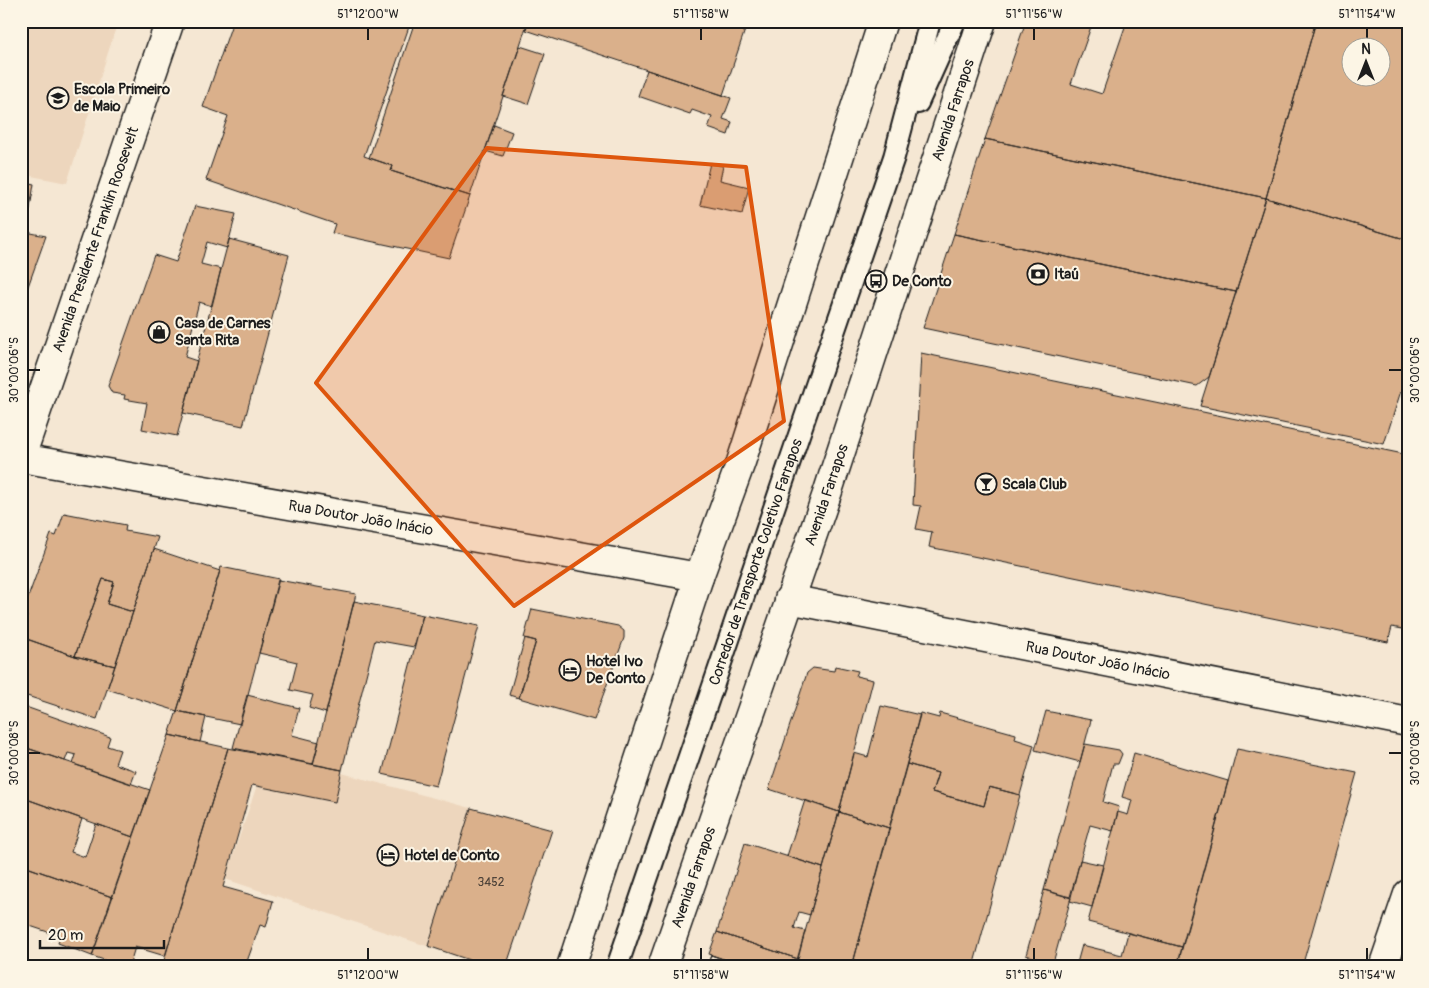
<svg xmlns="http://www.w3.org/2000/svg" width="1429" height="988" font-family="Pangolin,sans-serif">
<style>
.built{fill:#edd6bd}
.building{fill:#dab08b;stroke:#1c1c1c;fill-rule:evenodd}
.lines{fill:none;stroke-linecap:round;stroke-linejoin:round}
.service-casing{stroke:#1c1c1c;stroke-width:24}
.minor-casing{stroke:#1c1c1c;stroke-width:31}
.tertiary-casing{stroke:#1c1c1c;stroke-width:31}
.secondary-casing{stroke:#1c1c1c;stroke-width:31}
.service{stroke:#fcf5e5;stroke-width:20}
.minor{stroke:#fcf5e5;stroke-width:28}
.tertiary{stroke:#fcf5e5;stroke-width:28}
.secondary{stroke:#fcf5e5;stroke-width:28}
.marked{fill:#de560d;fill-opacity:0.2;stroke:#de560d;stroke-width:4;stroke-linejoin:round}
.ticks{fill:none;stroke:#1c1c1c;stroke-width:2}
.labels{text-anchor:middle;stroke-width:4;stroke-linejoin:round;paint-order:stroke}
.number-label{font-size:12px;fill:#4c4138}
.poi-label{font-size:15px;font-weight:bold;fill:#1c1c1c;stroke:#fcf5e5;text-anchor:start}
.street-label{font-size:15px;fill:#1c1c1c;stroke:#fcf5e5}
.neatline{fill:none;stroke:#1c1c1c;stroke-width:2}
.ticks-label{font-size:12px;text-anchor:middle;fill:#1c1c1c}
</style>
<rect width="100%" height="100%" fill="#f5e7d3"/>
<filter id="ink" filterUnits="userSpaceOnUse"><feTurbulence type="fractalNoise" baseFrequency=".02" numOctaves="2"/><feDisplacementMap in="SourceGraphic" scale="10" xChannelSelector="R" yChannelSelector="G"/><feConvolveMatrix kernelMatrix="1 2 1 2 8 2 1 2 1" color-interpolation-filters="sRGB"/></filter>
<g filter="url(#ink)">
<path class="built" d="M21,21H118L67,183L21,174Z
M268,753L552,830L506,967H490L225,879Z"/>
<path class="building" d="M233,21H411L364,156L393,166L391,171L470,196L449,258L332,233L335,224L206,180L228,116L203,107Z
M415,21H528L470,196L391,171L393,166L369,158Z
M528,21H681L700,28L702,21H748L723,95L526,30Z
M1026,21H1093L1071,84L1102,94L1127,21H1316L1266,198L985,139Z
M1316,21H1408V240L1266,198ZM1352,48H1382V78H1352Z
M520,46L545,54L528,104L503,96Z
M647,70L731,98L723,119L732,122L728,135L708,128L712,117L692,110L690,114L638,96Z
M494,125L512,132L503,156L485,151Z
M985,139L1266,198L1236,292L954,234Z
M710,163L723,166L720,180L749,187L742,214L700,205Z
M21,181L34,184L26,232L21,231Z
M1266,198L1408,240V369L1384,444L1200,406Z
M195,206L236,214L227,248L207,242L201,264L221,269L212,306L199,302L185,357L197,361L177,436L142,429L147,403L124,399L125,395L112,393L108,386L154,255L176,262Z
M21,231L46,236L21,306Z
M954,234L1236,292L1209,377L1197,386L923,328Z
M229,239L289,255L243,426L183,413Z
M921,353L1408,455V630L1392,627L1388,642L929,547L932,532L916,529L921,506L913,505Z
M64,513L126,525L125,531L158,537L133,612L107,604L114,582L103,579L75,656L21,637L27,616L22,614L51,534L56,536Z
M154,549L220,571L177,711L107,689Z
M221,567L279,579L240,724L177,711Z
M103,579L114,582L107,604L133,612L115,666L75,656Z
M278,580L356,594L326,713L309,708L313,695L290,690L297,662L259,653Z
M354,601L423,615L414,647L375,640L342,770L313,764Z
M532,609L618,626L624,631V638L594,720L519,698L536,641L524,638Z
M423,615L479,626L436,786L382,774Z
M21,637L75,656L115,666L97,719L21,694Z
M525,638L536,641L519,698L509,695Z
M835,666L858,671L856,676L873,680L839,812L769,789L807,673L813,668L834,671Z
M247,695L299,708L292,735L319,742L313,764L233,748Z
M23,706L110,737L107,746L120,750L115,764L136,771L131,784L73,764L76,755L68,753L65,761L21,746Z
M881,706L920,715L889,828L839,812L854,753L868,757Z
M177,711L206,717L200,742L169,735Z
M1046,711L1091,720L1080,762L1035,750Z
M920,713L939,718L940,713L1016,734L1015,739L1034,745L1020,795L989,787L984,806L932,792L938,773L907,764Z
M169,735L228,748L165,956L135,947L129,967H125L92,956Z
M1085,744L1119,750L1122,754L1118,764H1113L1103,802L1119,807L1113,831L1090,825L1070,897L1044,890Z
M21,746L150,790L133,837L21,797Z
M228,748L342,770L335,802L252,785L223,887L273,901L266,927L260,925L245,967H162Z
M1237,749L1357,773L1302,967H1177Z
M1134,753L1228,781L1182,947L1088,922L1118,812L1128,815L1132,800L1122,797Z
M907,764L938,773L932,792L984,806L989,787L1020,795L973,967H852Z
M21,797L82,819L71,852L85,857L96,824L133,837L112,897L21,865Z
M805,800L839,812L823,868L787,856Z
M471,808L552,830L506,967H490L428,946Z
M839,812L889,828L852,967H795Z
M745,843L823,868L810,915L799,912L794,928L805,931L798,959L717,932Z
M1080,860L1103,865L1092,907L1070,901Z
M21,865L112,897L92,956L58,943L60,936L21,923Z
M1044,890L1071,898L1053,963L1026,955Z
M717,932L798,959L795,967H746L709,954Z
M1128,933L1182,947L1177,967H1076L1082,945L1122,955Z
M711,955L746,967H707Z
M711,955L746,967H707Z"/>
<g class="lines">
<g class="service-casing">
<g id="service">
<path d="M918,103L955,21"/>
<path id="s1" d="M617,967L894,157L930,21"/>
</g>
</g>
<g class="minor-casing">
<g id="minor">
<path id="s2" d="M21,458L699,577"/>
<path id="s3" d="M789,599L1408,722"/>
</g>
</g>
<g class="tertiary-casing">
<g id="tertiary">
<path id="s4" d="M21,457L170,21"/>
<path d="M1383,967L1408,894"/>
</g>
</g>
<g class="secondary-casing">
<g id="secondary">
<path d="M571,967L699,577L741,462L883,21"/>
<path id="s5" d="M662,967L828,491L982,21"/>
</g>
</g>
<use href="#service" class="service"/>
<use href="#minor" class="minor"/>
<use href="#tertiary" class="tertiary"/>
<use href="#secondary" class="secondary"/>
</g>
</g>
<path class="marked" d="M487,148L746,167L784,421L514,606L316,383Z"/>
<path class="ticks" d="M368,28V40M701,28V40M1034,28V40M1367,28V40M28,370H40M1389,370H1402M28,753H40M1389,753H1402M368,948V960M701,948V960M1034,948V960M1367,948V960"/>
<defs>
<g id="school-ring" transform="scale(1.125)"><circle r="9.5" fill="#fcf5e5" stroke="#1c1c1c" stroke-width="1.5"/><path d="M0-5L7-2L0 1L-7-2ZM-4 1L0 2.5L4 1V4Q0 6-4 4Z" fill="#1c1c1c"/></g>
<g id="bank-ring" transform="scale(1.125)"><circle r="9.5" fill="#fcf5e5" stroke="#1c1c1c" stroke-width="1.5"/><path d="M-6-4H6V4H-6ZM0-2.3a2.3 2.3 0 1 0 0 4.6a2.3 2.3 0 1 0 0-4.6Z" fill="#1c1c1c"/></g>
<g id="bus-ring" transform="scale(1.125)"><circle r="9.5" fill="#fcf5e5" stroke="#1c1c1c" stroke-width="1.5"/><path d="M-5-6H5V4H4V6H2V4H-2V6H-4V4H-5ZM-3.5-4V0h7V-4ZM-3.5 1.2v1.5H-2V1.2ZM2 1.2v1.5H3.5V1.2Z" fill="#1c1c1c"/></g>
<g id="shop-ring" transform="scale(1.125)"><circle r="9.5" fill="#fcf5e5" stroke="#1c1c1c" stroke-width="1.5"/><path d="M-5-2.5h2.3a2.7 3.5 0 0 1 5.4 0H5L5.5 6h-11ZM-1.5-2.5h3a1.5 2.3 0 0 0-3 0Z" fill="#1c1c1c"/></g>
<g id="bar-ring" transform="scale(1.125)"><circle r="9.5" fill="#fcf5e5" stroke="#1c1c1c" stroke-width="1.5"/><path d="M-6-5H6L.8 .8V4.5H3.5V6h-7V4.5H-.8V.8Z" fill="#1c1c1c"/></g>
<g id="hotel-ring" transform="scale(1.125)"><circle r="9.5" fill="#fcf5e5" stroke="#1c1c1c" stroke-width="1.5"/><path d="M-6-4.5h1.5V1H6V5H4.5V3h-9V5H-6ZM-4 0a1.8 1.8 0 1 1 3.6 0ZM.5 0V-2.5h3Q6-2.5 6 0Z" fill="#1c1c1c"/></g>
</defs>
<g fill-rule="evenodd">
<use href="#school-ring" x="58" y="98"/>
<use href="#bank-ring" x="1038" y="274"/>
<use href="#bus-ring" x="876" y="281"/>
<use href="#shop-ring" x="159" y="332"/>
<use href="#bar-ring" x="986" y="484"/>
<use href="#hotel-ring" x="570" y="670"/>
<use href="#hotel-ring" x="388" y="855"/>
</g>
<g class="labels">
<g class="number-label">
<text x="491" y="886">3452</text>
</g>
<g class="poi-label">
<text x="74" y="94">Escola Primeiro<tspan x="74" dy="17">de Maio</tspan></text>
<text x="1054" y="279">Itaú</text>
<text x="892" y="286">De Conto</text>
<text x="175" y="328">Casa de Carnes<tspan x="175" dy="17">Santa Rita</tspan></text>
<text x="1002" y="489">Scala Club</text>
<text x="586" y="666">Hotel Ivo<tspan x="586" dy="17">De Conto</tspan></text>
<text x="404" y="860">Hotel de Conto</text>
</g>
<g class="street-label">
<text dy="5" stroke="none"><textPath href="#s5" startOffset="905">Avenida Farrapos</textPath></text>
<text dy="5" stroke="none"><textPath href="#s4" startOffset="230">Avenida Presidente Franklin Roosevelt</textPath></text>
<text dy="5" stroke="none"><textPath href="#s5" startOffset="500">Avenida Farrapos</textPath></text>
<text dy="5" stroke="none"><textPath href="#s2" startOffset="345">Rua Doutor João Inácio</textPath></text>
<text dy="5" stroke="none"><textPath href="#s1" startOffset="428">Corredor de Transporte Coletivo Farrapos</textPath></text>
<text dy="5" stroke="none"><textPath href="#s3" startOffset="315">Rua Doutor João Inácio</textPath></text>
<text dy="5" stroke="none"><textPath href="#s5" startOffset="95">Avenida Farrapos</textPath></text>
</g>
</g>
<rect width="1429" height="988" fill="none" stroke="#fcf5e5" stroke-width="55"/>
<g transform="translate(1366 62)"><circle r="24" fill="#fcf5e5" stroke="#a29e95"/>
<path d="M0-4L9 19L0 12L-9 19Z" fill="#1c1c1c"/>
<text y="-8" font-size="14" font-weight="bold" text-anchor="middle" fill="#1c1c1c">N</text>
</g>
<path d="M40 940v8h124v-8" fill="none" stroke="#1c1c1c" stroke-width="2.5"/>
<text x="48" y="940" font-size="15" fill="#1c1c1c" stroke="#fcf5e5" stroke-width="4" paint-order="stroke">20 m</text>
<rect x="28" y="28" width="1374" height="932" class="neatline"/>
<g class="ticks-label">
<text x="368" y="18">51°12'00"W</text>
<text x="701" y="18">51°11'58"W</text>
<text x="1034" y="18">51°11'56"W</text>
<text x="1367" y="18">51°11'54"W</text>
<text transform="translate(14 370) rotate(-90)" y="4">30°00'06"S</text>
<text transform="translate(1415 370) rotate(-90)" y="4">30°00'06"S</text>
<text transform="translate(14 753) rotate(-90)" y="4">30°00'08"S</text>
<text transform="translate(1415 753) rotate(-90)" y="4">30°00'08"S</text>
<text x="368" y="979">51°12'00"W</text>
<text x="701" y="979">51°11'58"W</text>
<text x="1034" y="979">51°11'56"W</text>
<text x="1367" y="979">51°11'54"W</text>
</g>
</svg>
